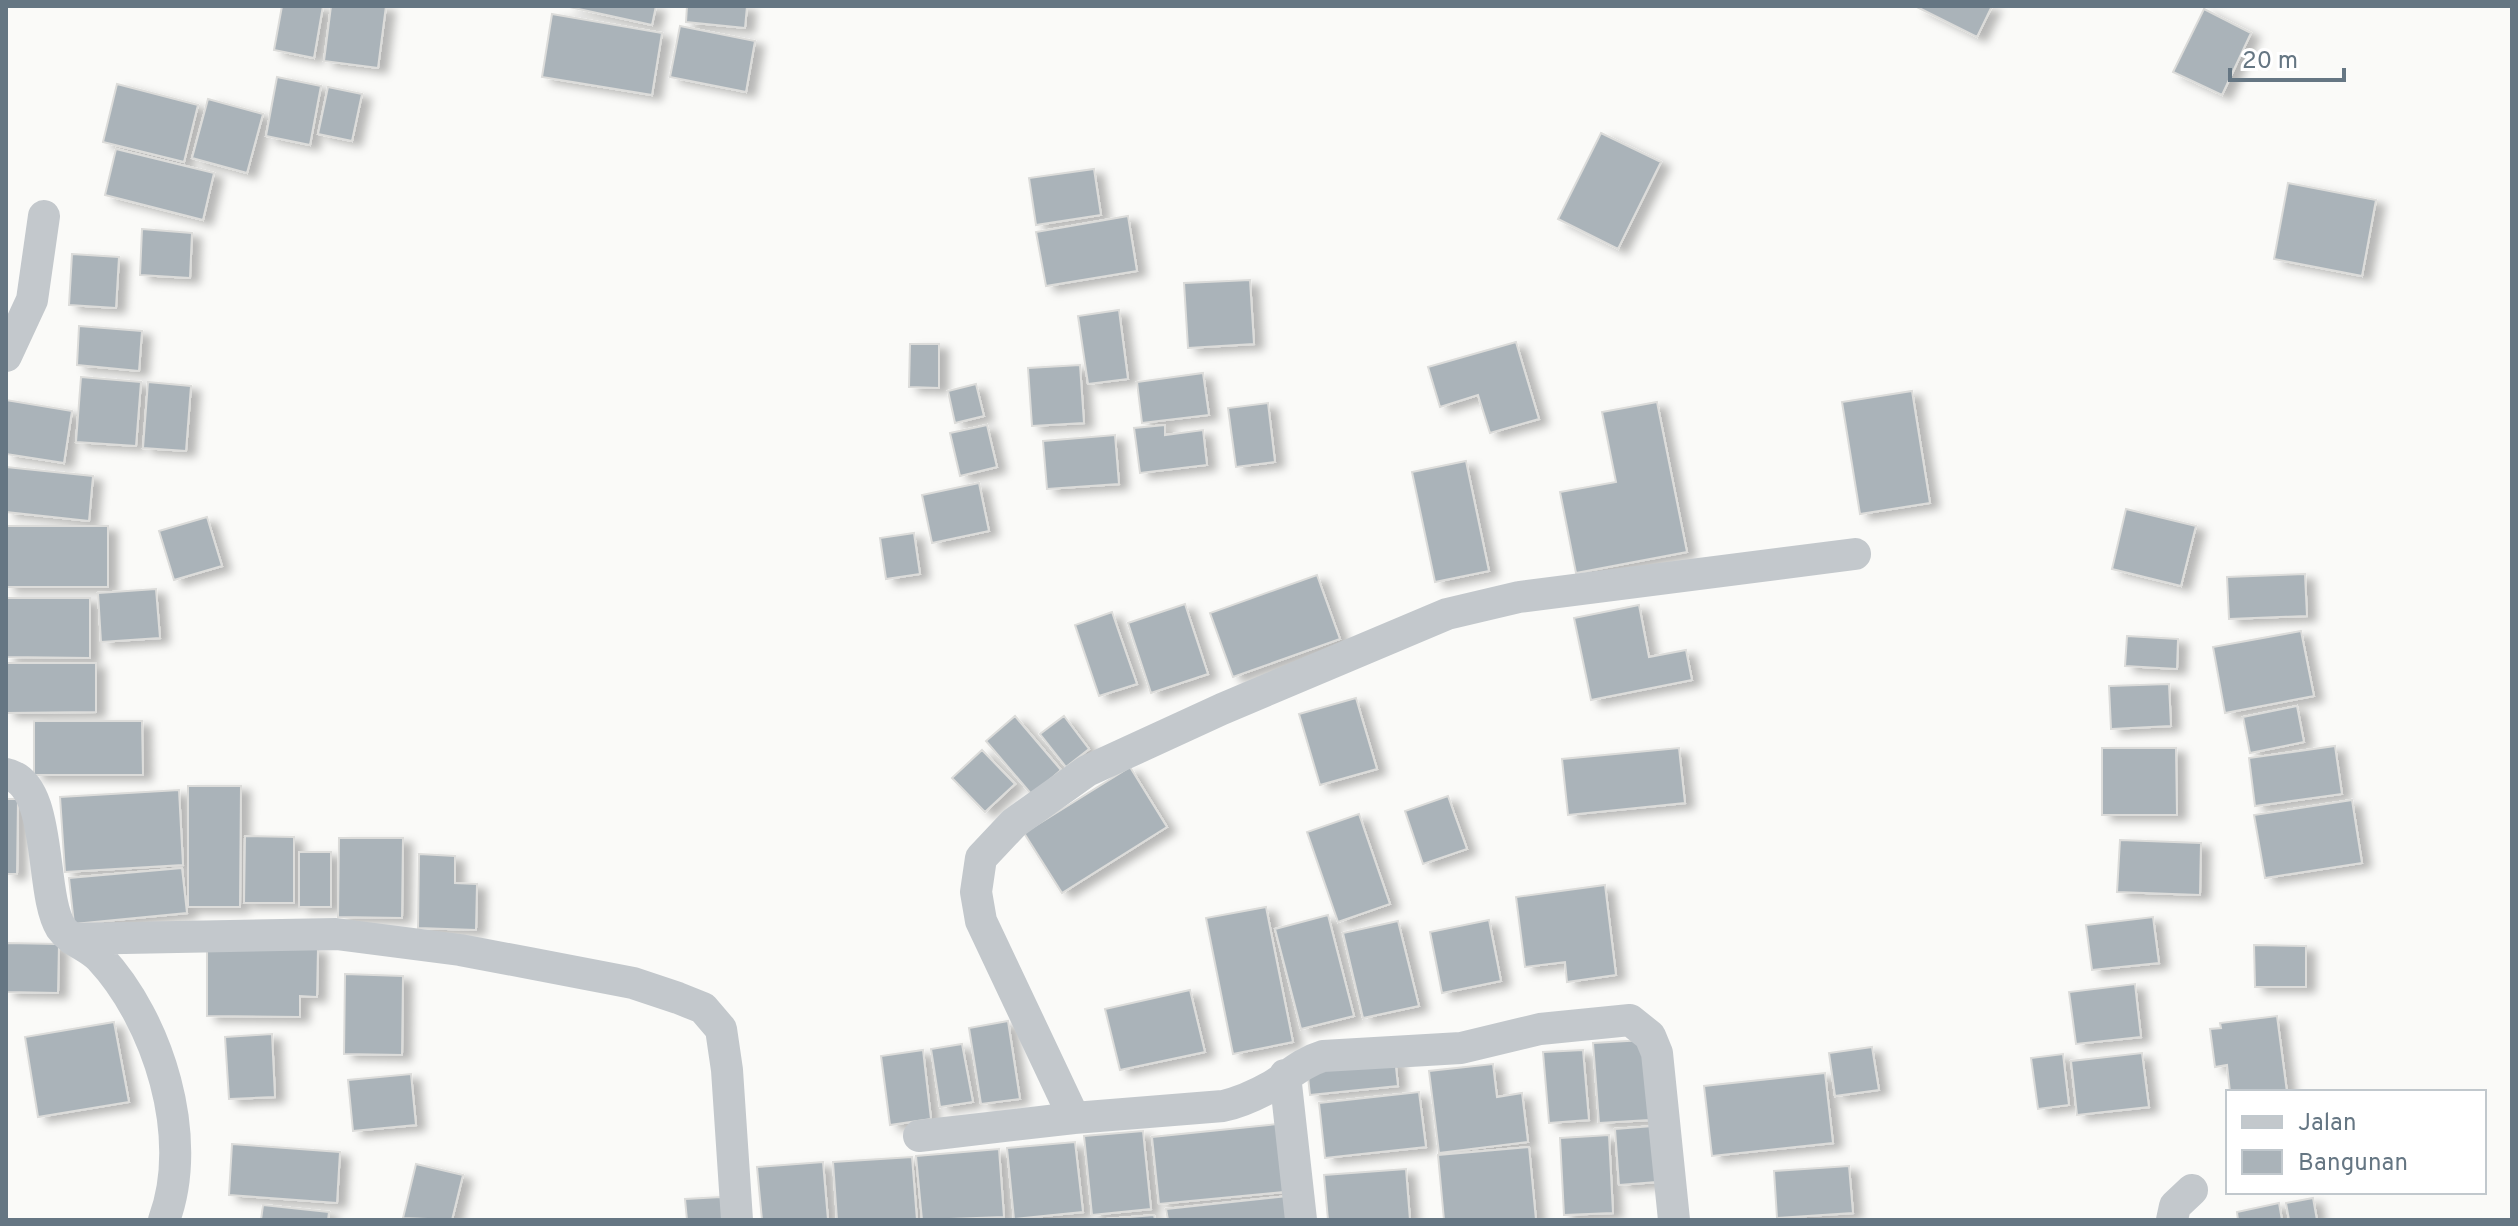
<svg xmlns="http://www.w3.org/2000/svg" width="2518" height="1226" font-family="Overpass,sans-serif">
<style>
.building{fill:#aab3b9;stroke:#dcdcda;stroke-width:2;filter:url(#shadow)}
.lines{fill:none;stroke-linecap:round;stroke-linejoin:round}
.street{stroke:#c3c8cc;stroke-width:32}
</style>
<defs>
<filter id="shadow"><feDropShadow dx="9" dy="5" stdDeviation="4" flood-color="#0004"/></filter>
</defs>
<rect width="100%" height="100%" fill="#fafaf8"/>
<path class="building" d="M282,6H323L314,58L274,50Z
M331,6H386L378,68L324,61Z
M565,6H656L652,25Z
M687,6H747L745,28L686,22Z
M1915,6H1992L1977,37Z
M2204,9L2251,33L2222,95L2173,72Z
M552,14L662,33L652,95L542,77Z
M680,26L755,41L746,92L670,77Z
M277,77L321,86L310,145L266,136Z
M117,84L198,105L184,162L103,142Z
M328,87L362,94L352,141L318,134Z
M208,99L263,114L247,173L192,158Z
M1601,133L1661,162L1618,249L1558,219Z
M116,149L214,173L203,220L105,195Z
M1094,169L1101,215L1036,225L1029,178Z
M2288,183L2376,200L2362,276L2274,259Z
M1128,216L1137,271L1046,286L1036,232Z
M142,229L192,233L190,278L140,275Z
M72,254L119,257L116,308L69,305Z
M1250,280L1254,344L1188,348L1184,283Z
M1119,310L1128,379L1088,384L1078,316Z
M79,326L142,331L139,371L77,365Z
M1516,342L1539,419L1490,433L1478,395L1440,407L1428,367Z
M910,344H939V388L909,387Z
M1080,365L1084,423L1032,426L1028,368Z
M1203,373L1209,415L1142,423L1137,382Z
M81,377L141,382L136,446L76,442Z
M148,382L191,386L186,451L143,448Z
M976,384L984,416L955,423L948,391Z
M1912,391L1930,503L1860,514L1842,402Z
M6,400L72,411L64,463L6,454Z
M1657,402L1687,552L1576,573L1560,492L1616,482L1602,412Z
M1268,403L1275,462L1236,467L1228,408Z
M987,425L997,467L960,476L950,433Z
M1165,425V435L1203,430L1207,465L1140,473L1134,428Z
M1115,435L1119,484L1047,489L1043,441Z
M1466,461L1489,571L1435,582L1412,472Z
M6,467L93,476L89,521L6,512Z
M979,483L989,531L932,543L922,495Z
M2126,509L2196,526L2181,586L2112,569Z
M207,517L222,566L174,580L159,531Z
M6,526H108V587H6Z
M914,533L920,574L886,579L880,538Z
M2305,574L2307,616L2229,619L2227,577Z
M1317,575L1340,639L1233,677L1210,613Z
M156,589L160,638L101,642L98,593Z
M6,598H90V658L6,657Z
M1185,604L1208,674L1151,693L1128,623Z
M1639,605L1649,657L1686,650L1692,680L1591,700L1574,618Z
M1112,612L1137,684L1099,696L1075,625Z
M2301,631L2314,696L2225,713L2213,647Z
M2127,636L2178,639L2177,669L2125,666Z
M6,663H96V712L6,713Z
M2169,684L2171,726L2111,729L2109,686Z
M1356,698L1377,769L1320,785L1299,714Z
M2297,706L2304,742L2250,753L2243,717Z
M1015,716L1061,770L1032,795L986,741Z
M1064,716L1089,749L1066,767L1040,734Z
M34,721H142L143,775H34Z
M2335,746L2342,794L2255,806L2249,758Z
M1679,748L1685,803L1568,815L1562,759Z
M2102,748H2176L2177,815H2102Z
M982,750L1015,784L985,812L952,778Z
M1130,767L1167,827L1062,893L1024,833Z
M188,786H241L240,907H188Z
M179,790L183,865L65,872L60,797Z
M1448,796L1467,849L1423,864L1405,811Z
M6,799H18L17,874H6Z
M2352,800L2362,863L2265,878L2254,815Z
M1359,814L1390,904L1338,922L1307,832Z
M245,836L294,837V903H244Z
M339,838H403L402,918L338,917Z
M2120,840L2201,843L2200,895L2117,892Z
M299,852H331V907H299Z
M419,854L455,856V883L477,884L476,930L418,928Z
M182,868L187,913L74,924L69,878Z
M1605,885L1616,975L1567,982L1565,962L1525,967L1516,897Z
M1266,907L1293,1042L1233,1054L1206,918Z
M1328,915L1354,1016L1301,1029L1275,929Z
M2153,917L2159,963L2092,970L2086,925Z
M1489,920L1501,981L1442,993L1430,932Z
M1398,921L1419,1006L1363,1018L1343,933Z
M6,943L59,944L58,993L6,992Z
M2254,945L2306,946V987H2255Z
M207,947L318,948L317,997L300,996V1017L207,1016Z
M345,974L403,976L402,1055L344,1054Z
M2135,984L2141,1037L2076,1044L2069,992Z
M1190,990L1205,1052L1120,1070L1105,1009Z
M2277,1016L2287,1092H2230L2227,1065L2215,1067L2210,1029L2221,1028L2220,1023Z
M1008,1021L1020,1099L981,1104L969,1028Z
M114,1022L129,1102L38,1117L25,1037Z
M272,1034L275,1097L229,1099L225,1037Z
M1644,1040L1650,1120L1599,1123L1593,1043Z
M962,1044L973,1102L940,1107L931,1049Z
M1872,1047L1879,1090L1835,1096L1829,1053Z
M923,1050L931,1119L890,1125L881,1056Z
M1583,1050L1589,1120L1549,1123L1543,1052Z
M2142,1053L2149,1107L2077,1115L2071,1061Z
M2063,1054L2069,1105L2038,1109L2031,1058Z
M1395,1058L1398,1086L1310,1095L1307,1068Z
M1493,1064L1497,1097L1522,1093L1528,1142L1439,1153L1429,1071Z
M1825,1073L1833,1143L1712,1156L1704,1086Z
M411,1074L416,1125L353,1131L348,1080Z
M1419,1092L1426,1147L1325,1158L1319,1103Z
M1287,1123L1294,1191L1159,1204L1152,1137Z
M1653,1126L1657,1182L1619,1185L1615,1129Z
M1143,1131L1151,1209L1092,1215L1084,1136Z
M1609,1135L1613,1213L1564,1215L1560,1138Z
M1075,1142L1083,1212L1014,1219L1007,1148Z
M232,1144L340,1152L337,1203L229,1195Z
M1529,1147L1536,1220H1444L1438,1155Z
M999,1149L1004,1217L922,1220L916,1156Z
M912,1157L917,1220H837L833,1162Z
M823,1162L828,1220H762L757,1167Z
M416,1164L463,1175L452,1220L403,1218Z
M1849,1166L1853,1213L1777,1218L1774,1171Z
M1406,1169L1410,1220H1328L1324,1175Z
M1297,1195L1300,1220H1168L1166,1209Z
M721,1197L723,1220H687L685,1199Z
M2313,1198L2317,1220H2289L2286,1203Z
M2279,1203L2282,1220H2238L2237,1212Z
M263,1205L329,1212L328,1220H261Z
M1154,1215L1155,1220H1094Z"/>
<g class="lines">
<path class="street" d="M6,356L32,300L44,216
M6,774C54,783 39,894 61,928C71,942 89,946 100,958C158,1020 195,1137 164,1220
M72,939L336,934L460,950L529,963L633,983L678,998L703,1008L721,1029L727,1070L737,1220
M1285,1075L1301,1220
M1074,1118L981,921L976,892L981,858L1014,823L1087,771L1222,709L1447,614L1519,597L1855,554
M919,1136L1074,1118L1223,1106C1241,1102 1256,1095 1272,1086C1289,1075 1303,1062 1323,1056L1461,1048L1540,1029L1630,1020L1650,1036L1657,1053L1674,1220
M2172,1220L2175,1206L2192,1190"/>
</g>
<rect width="2518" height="1226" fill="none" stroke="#657683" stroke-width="16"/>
<rect x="2226" y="1090" width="260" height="104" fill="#ffffff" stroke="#c1c8cd" stroke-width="2"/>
<rect x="2242" y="1116" width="40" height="12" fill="#c3c8cc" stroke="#c1c8cd" stroke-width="2"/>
<text x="2298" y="1130" font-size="24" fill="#657683">Jalan</text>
<rect x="2242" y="1150" width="40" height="24" fill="#aab3b9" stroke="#c1c8cd" stroke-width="2"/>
<text x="2298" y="1170" font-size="24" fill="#657683">Bangunan</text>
<path d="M2230 68v12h114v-12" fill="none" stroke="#657683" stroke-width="4"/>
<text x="2242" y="68" font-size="24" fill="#657683" stroke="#ffffff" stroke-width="6" paint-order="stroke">20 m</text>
</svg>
